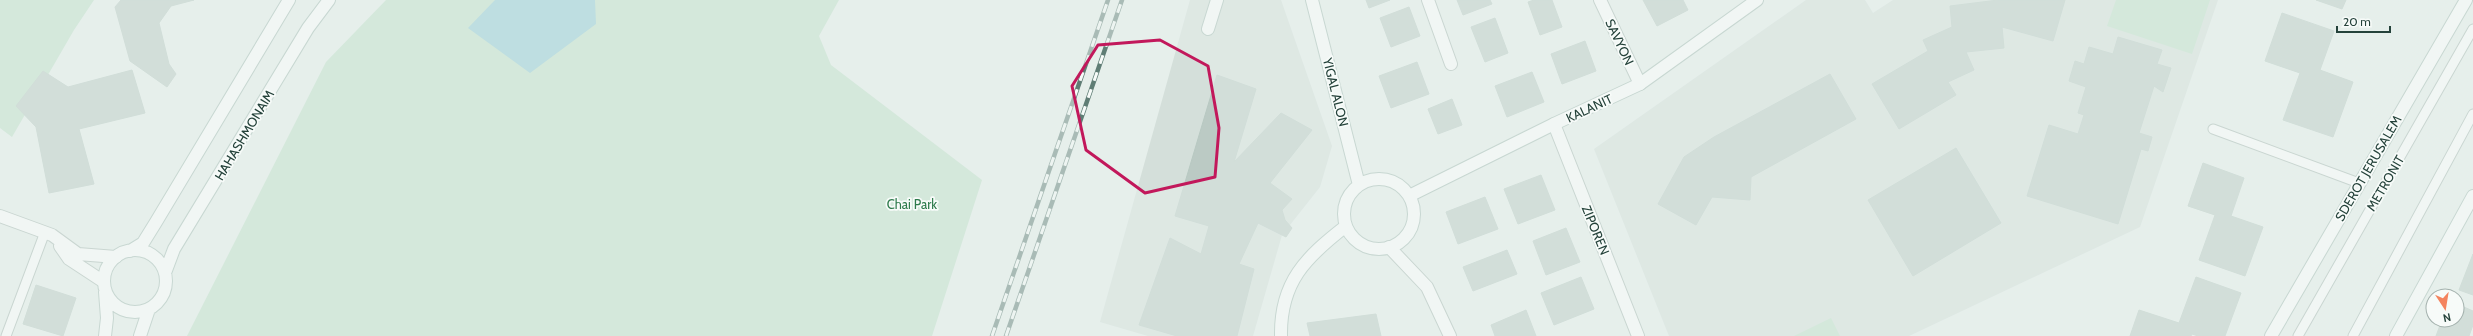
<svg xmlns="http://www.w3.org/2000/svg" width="2473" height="336" font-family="Cabin,sans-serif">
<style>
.built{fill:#d4dfda}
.green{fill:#bfe0c8}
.water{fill:#8ec9d4}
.building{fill:#bbcac4;stroke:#b8c9c2}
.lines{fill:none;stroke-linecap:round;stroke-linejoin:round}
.lane-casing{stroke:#a8b8b2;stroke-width:11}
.street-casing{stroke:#a8b8b2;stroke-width:14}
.secondary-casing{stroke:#a4bbb3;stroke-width:14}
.lane{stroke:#fff;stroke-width:9}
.street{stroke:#fff;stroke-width:12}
.secondary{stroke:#fff;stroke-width:12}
.rail-casing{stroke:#5f7d75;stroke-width:4.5}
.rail{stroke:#f7fbf9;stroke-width:3;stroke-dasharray:9;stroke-linecap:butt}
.marked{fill:none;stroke:#c2185b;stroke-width:3;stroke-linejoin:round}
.labels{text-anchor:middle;stroke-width:3.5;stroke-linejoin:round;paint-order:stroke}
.street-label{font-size:13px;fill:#24423a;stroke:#f7fbf9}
.park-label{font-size:13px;fill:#2d7a4b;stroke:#f7fbf9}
</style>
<rect width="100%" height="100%" fill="#e6efeb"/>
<path class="built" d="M1190,0H1281L1332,146L1320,187L1282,235L1253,336H1148L1100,322Z
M1806,0H1865L1873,13L1893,0H2218L2140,227L1909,336H1669L1594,149Z"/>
<path class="green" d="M0,0H94L74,30L12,137L0,128Z
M386,0H839L819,36L831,65L982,180L932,336H187L326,62Z
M2116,0H2210L2192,54L2107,26Z
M1831,318L1840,336H1794Z"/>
<path class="water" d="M495,0H595L596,24L530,73L468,28Z"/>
<path class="building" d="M121,0H194L171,6L159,23L169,64L176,74L167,87L130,61L115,7Z
M1366,0H1390L1369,8Z
M1457,0H1490L1492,4L1463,15Z
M1534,0H1552L1562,27L1540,35L1528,2Z
M1643,0H1683L1688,10L1657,26Z
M1998,0H2065L2053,41L2002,27L2004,48L1966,52L1974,70L1948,82L1956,95L1899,129L1872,84L1928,51L1923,40L1952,27L1950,6Z
M2316,0H2346L2342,9Z
M1409,7L1420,36L1391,47L1380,18Z
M2282,13L2334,31L2320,70L2353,82L2333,137L2283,120L2300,73L2265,61Z
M1495,18L1508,53L1485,62L1471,27Z
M2118,37L2162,50L2157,64L2171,68L2163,92L2154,86L2139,133L2152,137L2148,151L2141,149L2118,224L2027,196L2049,125L2078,134L2084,115L2078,113L2086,87L2069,81L2075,61L2084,64L2089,47L2113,54Z
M1585,41L1596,71L1562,84L1551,54Z
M1417,62L1429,94L1391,108L1379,76Z
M132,70L145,113L79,129L94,184L49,193L36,127L16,106L43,71L68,87Z
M1532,72L1544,102L1507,117L1495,86Z
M1830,74L1856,119L1751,177L1750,200L1712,197L1696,225L1658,204L1684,157L1714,137Z
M1217,75L1256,89L1234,162L1281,113L1312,130L1270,183L1292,199L1282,210L1285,220L1292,228L1286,237L1258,223L1239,264L1254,269L1237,336H1177L1139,325L1170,238L1201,254L1209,226L1175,216Z
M1452,99L1462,125L1438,134L1428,109Z
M1956,148L2001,223L1913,276L1868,200Z
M2203,163L2244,178L2231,216L2263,227L2245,276L2199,260L2215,215L2188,206Z
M1541,175L1555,210L1518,224L1504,189Z
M1485,197L1498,229L1458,244L1446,212Z
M1566,228L1580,262L1546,275L1533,241Z
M1507,250L1517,274L1473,291L1463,267Z
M2473,254V295L2459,290Z
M1581,277L1594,309L1554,325L1541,293Z
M2196,277L2241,293L2225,336H2198L2192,334L2191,336H2130L2139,310L2179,323Z
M36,285L76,298L63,336L23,324Z
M2457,304L2473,311V325L2469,336H2436L2442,320H2457Z
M1526,310L1536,336H1495L1491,325Z
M1376,314L1381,336H1310L1307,323Z"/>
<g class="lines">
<g class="lane-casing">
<path id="lane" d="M2213,129L2359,183
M6,336L45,232
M2298,336L2473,29
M2353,336L2473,114"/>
</g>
<g class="street-casing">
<path id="street" d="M1428,0L1451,64
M1600,0L1640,84
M1554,124L1638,336
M0,216L52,235L78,254L116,257
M60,246L69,259L104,282
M1389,247L1427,287L1450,336"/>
</g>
<g class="secondary-casing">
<path id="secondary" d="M1312,0L1359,185
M1208,29L1217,0
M1344 214a35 35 0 1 1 70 0a35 35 0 1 1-70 0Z
M1409,196L1554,124L1640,84L1757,0
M104 281a31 31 0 1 1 62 0a31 31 0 1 1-62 0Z
M130,251L143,243L156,222L289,0
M165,273L174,249L308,28L329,0
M105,292L107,318L105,336
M140,336L149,309
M1281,336C1280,282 1306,257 1346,226
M2271,336L2466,0
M2396,336L2473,196"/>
</g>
<use href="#lane" class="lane"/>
<use href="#street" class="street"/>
<use href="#secondary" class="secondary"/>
<g class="rail-casing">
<path id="rail" d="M992,336L1108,0
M1006,336L1122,0"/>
</g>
<use href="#rail" class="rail"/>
</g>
<path d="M0 0H2473V336H0ZM1160,40L1208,66L1219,128L1215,177L1145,193L1086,150L1072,86L1098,45Z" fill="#e6efeb" fill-opacity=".55" fill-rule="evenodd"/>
<path class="marked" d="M1160,40L1208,66L1219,128L1215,177L1145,193L1086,150L1072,86L1098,45Z"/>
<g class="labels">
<g class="street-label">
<text transform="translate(1620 42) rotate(65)" y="5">SAVYON</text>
<text transform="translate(1336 92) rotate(76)" y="5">YIGAL ALON</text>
<text transform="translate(1589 108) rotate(-25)" y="5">KALANIT</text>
<text transform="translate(244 135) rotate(-59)" y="5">HAHASHMONAIM</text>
<text transform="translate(2368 168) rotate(-60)" y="5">SDEROT JERUSALEM</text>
<text transform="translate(2385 183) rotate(-60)" y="5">METRONIT</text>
<text transform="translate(1596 230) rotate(68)" y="5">ZIPOREN</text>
</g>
<g class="park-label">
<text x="912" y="209">Chai Park</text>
</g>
</g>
<g transform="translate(2445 308) rotate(168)"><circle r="19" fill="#f7fbf9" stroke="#a3b1ad"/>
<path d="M0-3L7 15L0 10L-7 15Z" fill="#f4845f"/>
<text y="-6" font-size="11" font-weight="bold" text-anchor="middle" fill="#24423a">N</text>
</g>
<path d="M2337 26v6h53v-6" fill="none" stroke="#24423a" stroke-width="2"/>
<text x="2343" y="26" font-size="12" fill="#24423a" stroke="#f7fbf9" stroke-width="3" paint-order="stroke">20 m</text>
</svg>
